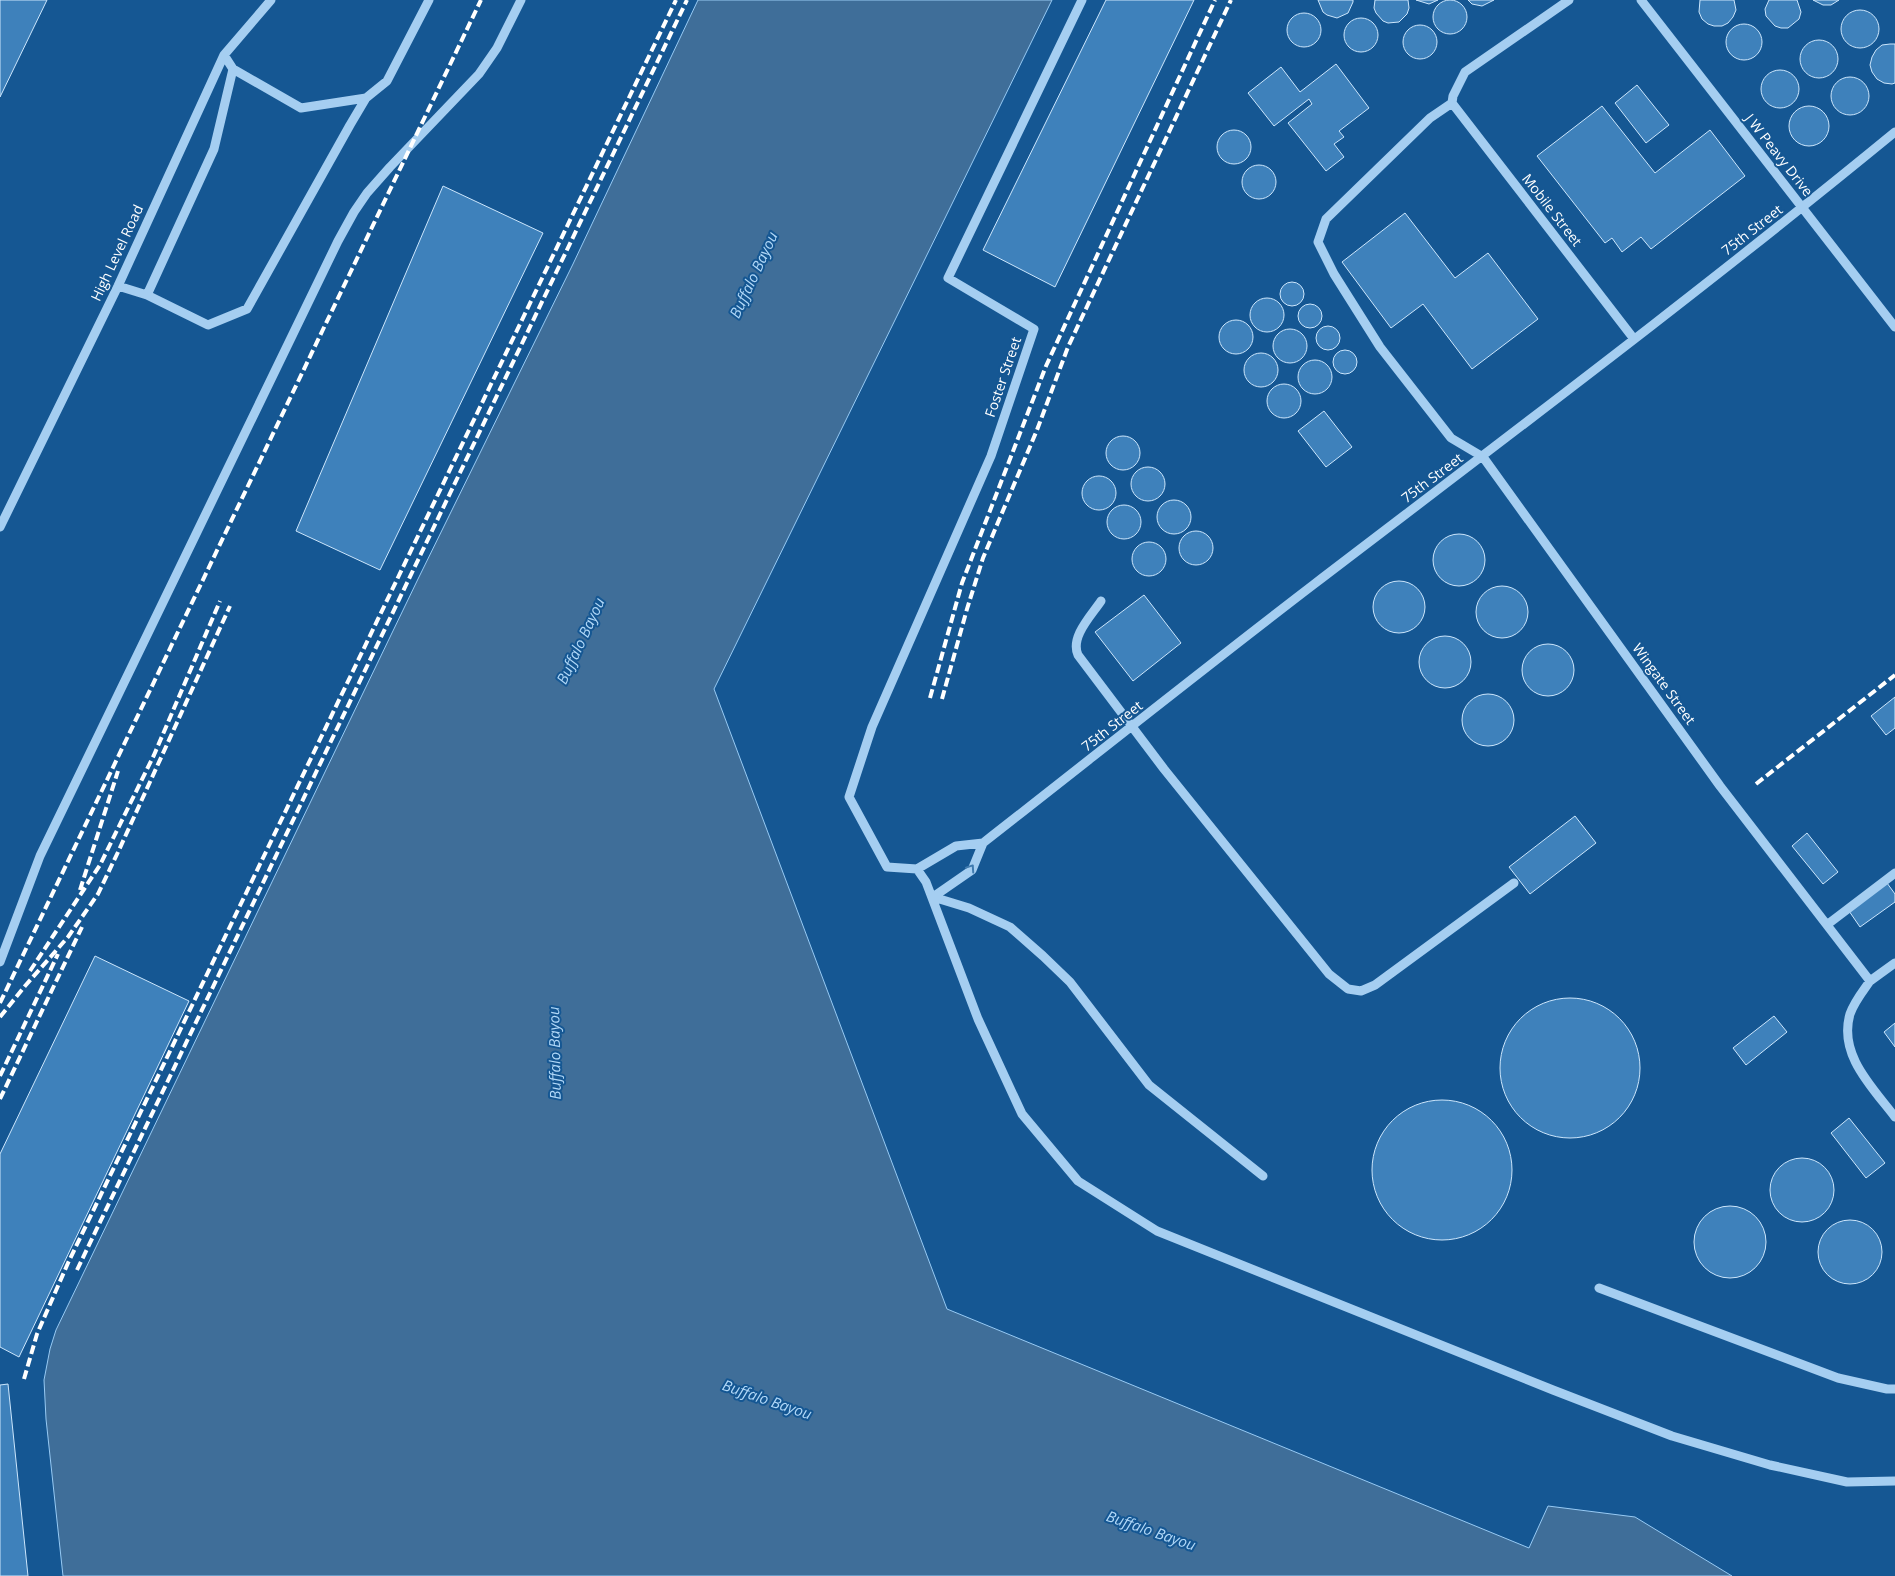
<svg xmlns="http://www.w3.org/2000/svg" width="1895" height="1576" font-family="'Open Sans',sans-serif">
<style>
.water{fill:#3f6e99;stroke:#97caf4}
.building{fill:#3e81bb;stroke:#cce6fc}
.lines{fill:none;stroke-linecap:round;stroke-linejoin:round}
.minor{stroke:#a5cef1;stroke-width:9}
.rail{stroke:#fff;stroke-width:4;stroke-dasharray:9 4;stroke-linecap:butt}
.oneway{stroke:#407baf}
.labels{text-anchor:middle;stroke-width:4;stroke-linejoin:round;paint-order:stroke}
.street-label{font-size:14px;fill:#fff;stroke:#155793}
.water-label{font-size:15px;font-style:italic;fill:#b1d8f8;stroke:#155793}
</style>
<rect width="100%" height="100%" fill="#155793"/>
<path class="water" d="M698,0H1052L714,689L947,1309L1529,1548L1548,1506L1635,1517L1732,1576H63L46,1419L44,1380L50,1349L56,1330L418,579L573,264Z"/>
<path class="building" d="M1433 17a17 17 0 1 1 34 0a17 17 0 1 1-34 0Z
M0,0H47L0,97Z
M1106,0H1194L1055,287L983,250Z
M1318,0H1353V2L1348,13L1337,18L1327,15L1323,12Z
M1375,0H1408L1409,8L1407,14L1399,22L1388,23L1383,21L1376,13L1374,8Z
M1416,0H1438L1429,4Z
M1468,0H1494L1482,6L1472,4Z
M1700,0H1734L1736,10L1733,17L1728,23L1722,26H1714L1708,24L1702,19L1699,12Z
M1769,0H1797L1801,12L1799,19L1788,28H1781L1775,26L1766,16L1765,9Z
M1813,0H1839L1831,5H1823Z
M1841 29a19 19 0 1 1 38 0a19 19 0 1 1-38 0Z
M1287 30a17 17 0 1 1 34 0a17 17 0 1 1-34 0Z
M1344 35a17 17 0 1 1 34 0a17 17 0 1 1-34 0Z
M1726 42a18 18 0 1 1 36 0a18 18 0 1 1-36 0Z
M1403 42a17 17 0 1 1 34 0a17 17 0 1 1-34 0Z
M1800 59a19 19 0 1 1 38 0a19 19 0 1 1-38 0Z
M1890,44H1895V83L1892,84L1884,83L1877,79L1872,72L1870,65L1872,57L1876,50L1882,45Z
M1336,64L1369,108L1339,131L1344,137L1334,144L1344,157L1326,171L1288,123L1312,104L1309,99L1274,126L1248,93L1281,67L1300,92Z
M1761 89a19 19 0 1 1 38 0a19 19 0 1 1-38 0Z
M1831 96a19 19 0 1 1 38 0a19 19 0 1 1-38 0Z
M1637,85L1669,125L1646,143L1615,103Z
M1789 126a20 20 0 1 1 40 0a20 20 0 1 1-40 0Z
M1602,106L1655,173L1710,130L1745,176L1651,249L1641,237L1622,252L1612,238L1605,243L1537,156Z
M1217 147a17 17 0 1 1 34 0a17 17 0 1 1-34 0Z
M1242 182a17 17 0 1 1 34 0a17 17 0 1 1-34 0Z
M443,186L543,233L380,570L296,531Z
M1405,213L1455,278L1488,253L1538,319L1472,369L1423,304L1391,328L1342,262Z
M1280 294a12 12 0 1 1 24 0a12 12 0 1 1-24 0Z
M1250 315a17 17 0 1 1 34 0a17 17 0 1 1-34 0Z
M1298 316a12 12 0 1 1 24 0a12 12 0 1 1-24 0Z
M1219 337a17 17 0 1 1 34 0a17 17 0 1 1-34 0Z
M1316 338a12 12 0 1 1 24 0a12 12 0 1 1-24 0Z
M1273 346a17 17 0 1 1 34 0a17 17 0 1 1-34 0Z
M1333 362a12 12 0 1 1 24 0a12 12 0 1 1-24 0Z
M1244 370a17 17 0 1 1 34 0a17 17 0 1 1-34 0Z
M1298 377a17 17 0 1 1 34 0a17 17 0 1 1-34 0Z
M1267 401a17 17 0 1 1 34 0a17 17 0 1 1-34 0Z
M1324,411L1352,447L1326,467L1298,431Z
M1106 453a17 17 0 1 1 34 0a17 17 0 1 1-34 0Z
M1131 484a17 17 0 1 1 34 0a17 17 0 1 1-34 0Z
M1082 493a17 17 0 1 1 34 0a17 17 0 1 1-34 0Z
M1157 517a17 17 0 1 1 34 0a17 17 0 1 1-34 0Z
M1107 522a17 17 0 1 1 34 0a17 17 0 1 1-34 0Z
M1179 548a17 17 0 1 1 34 0a17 17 0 1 1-34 0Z
M1433 560a26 26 0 1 1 52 0a26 26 0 1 1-52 0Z
M1132 559a17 17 0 1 1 34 0a17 17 0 1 1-34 0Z
M1373 607a26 26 0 1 1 52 0a26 26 0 1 1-52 0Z
M1476 612a26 26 0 1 1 52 0a26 26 0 1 1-52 0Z
M1144,595L1181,643L1133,681L1095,632Z
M1419 662a26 26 0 1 1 52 0a26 26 0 1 1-52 0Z
M1522 670a26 26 0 1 1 52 0a26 26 0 1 1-52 0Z
M1462 720a26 26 0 1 1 52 0a26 26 0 1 1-52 0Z
M1895,697V728L1886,735L1871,716Z
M1575,816L1596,843L1530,894L1509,867Z
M1807,833L1838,872L1823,884L1792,846Z
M1887,883L1895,894V902L1860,927L1849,911Z
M95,956L189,1001L19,1357L0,1347V1154Z
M1500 1068a70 70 0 1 1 140 0a70 70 0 1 1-140 0Z
M1774,1016L1787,1032L1746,1065L1733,1048Z
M1895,1023V1047L1884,1032Z
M1372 1170a70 70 0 1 1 140 0a70 70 0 1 1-140 0Z
M1849,1118L1885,1163L1866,1178L1831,1133Z
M1770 1190a32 32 0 1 1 64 0a32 32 0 1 1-64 0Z
M1694 1242a36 36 0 1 1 72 0a36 36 0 1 1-72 0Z
M1818 1252a32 32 0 1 1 64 0a32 32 0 1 1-64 0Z
M8,1384L28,1576H0V1385Z"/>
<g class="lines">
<path class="minor" d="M1082,0L948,278L1034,329L991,456L872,727L849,797L887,867L917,869L926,882L978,1019L1022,1114L1078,1181L1157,1231L1553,1390L1672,1436L1770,1465L1847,1482L1895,1481
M1569,0L1465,72L1453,96L1452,103L1634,339
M1641,0L1895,327
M224,55L233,69L301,108L366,98
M1452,103L1430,118L1326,219L1318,242L1334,274L1380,347L1451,438L1483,457L1720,786L1870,981L1895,963
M118,286L147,295L208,325L247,309L350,125L366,98L387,81L429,0
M147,295L214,149L233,69
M0,527L118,286L224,55L271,0
M1101,601C1091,616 1070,637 1078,655L1164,769L1329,974L1348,989L1361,991L1375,985L1514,883
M983,843C1093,757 1202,670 1313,585C1508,436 1705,288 1895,132
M917,869L956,846L983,843L972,870L933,897
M933,897L969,908L1010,927L1043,956L1070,982L1149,1085L1263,1176
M1828,924L1895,873
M0,962L40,856L338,241L354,212L367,193L390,167L479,74L497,48L521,0
M1870,981C1863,991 1854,1002 1850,1014C1838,1055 1873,1088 1895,1117
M1599,1288L1838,1378L1887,1389H1895"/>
<path class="rail" d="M930,698L962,583L1046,366L1215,0
M942,699L967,609L983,558L1037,430L1068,347L1231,0
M1756,784L1895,675
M80,890L118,771
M30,971L100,865L154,755L220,601
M0,1003L481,0
M0,1017L25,986L68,937L98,894L119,850L230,606
M0,1076L58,954
M0,1099L82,927
M77,1270L687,0
M24,1379L37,1334L68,1263L676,0"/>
</g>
<defs><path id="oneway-chevron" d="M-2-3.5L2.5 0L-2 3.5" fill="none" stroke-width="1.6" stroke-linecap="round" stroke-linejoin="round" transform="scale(1.25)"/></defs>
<use class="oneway" href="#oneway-chevron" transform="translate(971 868) rotate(-56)"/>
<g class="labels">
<g class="street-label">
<text transform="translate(1779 155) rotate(52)" y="5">J W Peavy Drive</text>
<text transform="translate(1552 210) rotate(52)" y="5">Mobile Street</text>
<text transform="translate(1752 230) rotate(-38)" y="5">75th Street</text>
<text transform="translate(117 253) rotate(-65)" y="5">High Level Road</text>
<text transform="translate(1003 377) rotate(-71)" y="5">Foster Street</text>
<text transform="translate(1432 478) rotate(-37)" y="5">75th Street</text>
<text transform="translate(1664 684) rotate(54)" y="5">Wingate Street</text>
<text transform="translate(1112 726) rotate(-38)" y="5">75th Street</text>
</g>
<g class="water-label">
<text transform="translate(754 275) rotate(-65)" y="5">Buffalo Bayou</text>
<text transform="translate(581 641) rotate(-65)" y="5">Buffalo Bayou</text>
<text transform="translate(555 1053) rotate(-91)" y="5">Buffalo Bayou</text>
<text transform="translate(767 1400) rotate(19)" y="5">Buffalo Bayou</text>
<text transform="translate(1151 1531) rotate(19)" y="5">Buffalo Bayou</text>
</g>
</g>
</svg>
